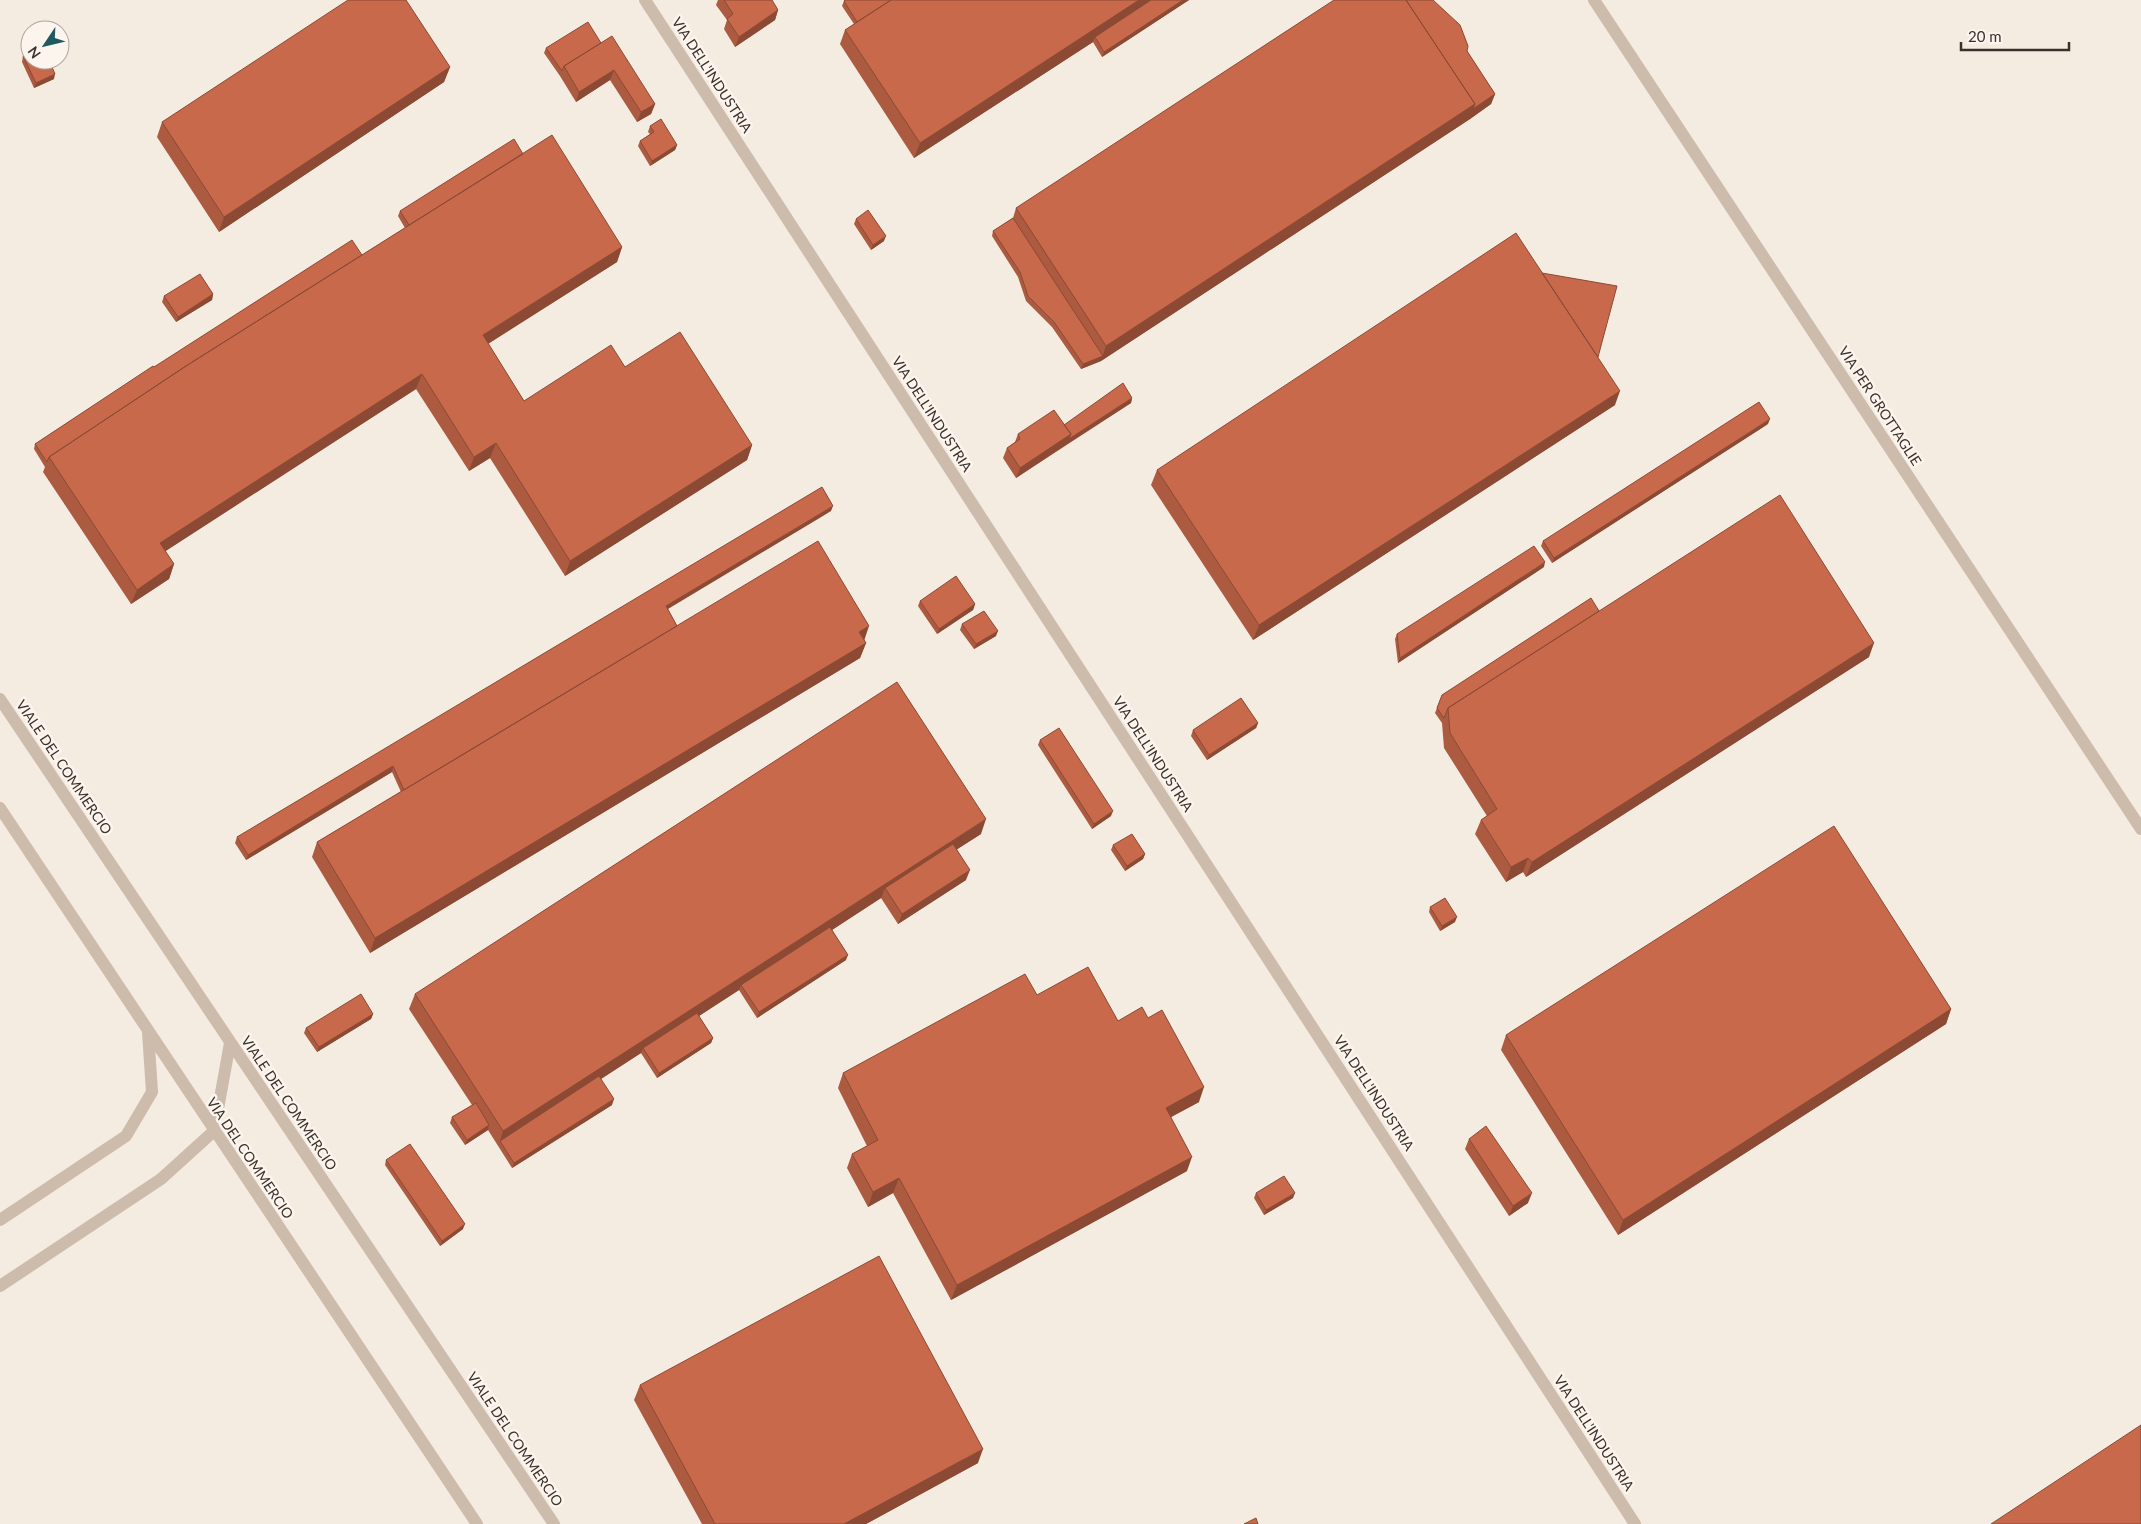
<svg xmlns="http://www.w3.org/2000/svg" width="2141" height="1524" font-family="Lato,sans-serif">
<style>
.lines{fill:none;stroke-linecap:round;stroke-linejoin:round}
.minor{stroke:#cdbbac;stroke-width:12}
.wall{fill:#ac5a40}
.shaded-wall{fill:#8c4a34}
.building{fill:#c8694b;stroke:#8c4a34}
.labels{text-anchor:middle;stroke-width:5;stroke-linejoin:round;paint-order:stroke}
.street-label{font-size:14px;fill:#3b302b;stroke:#fbf5ee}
</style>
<rect width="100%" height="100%" fill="#f4ebe1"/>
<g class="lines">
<path class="minor" d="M645,0L1635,1524
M1594,0L2141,829
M0,699L554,1524
M0,808L477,1524
M0,1220L126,1136L152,1092L148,1032
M0,1286L161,1179L214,1131L230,1043"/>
</g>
<path class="wall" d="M718,0H772L778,10L775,20L735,47L724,29L727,20L716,5Z
M1189,0L1102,57L1093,42L914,158L840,44L845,30L854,24L842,6L844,1Z
M601,43L655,104L651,114L637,122L610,80L576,102L560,76L544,53L546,48Z
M1467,51L1495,94L1491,104L1470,119L1101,361L1081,369L1052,327L1026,301L1018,277L992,236L993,231L1013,218L1016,208Z
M23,56L54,79L34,88L22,62Z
M450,67L444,82L219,232L157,137L162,122Z
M650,126L677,145L675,150L650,166L638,146L640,141L650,134L648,132Z
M523,154L622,247L617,262L488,344L524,401L625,367L752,445L747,460L565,576L490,458L469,471L416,389L165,551L174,564L169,579L131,604L43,472L45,467L34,449L35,444L154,367L362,255L405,228L398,216L400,211Z
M856,219L884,241L871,250L854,224Z
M213,294L212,300L176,322L162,302L164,296Z
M1598,357L1615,405L1253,640L1151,485L1157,470Z
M1132,398L1131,403L1016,478L1003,458L1007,448L1015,442L1018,434L1064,425Z
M1768,424L1552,563L1541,546L1543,541Z
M831,511L668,609L677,626L864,641L866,643L860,658L370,953L312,857L317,842L401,792L392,772L246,860L235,843L237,837Z
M1544,567L1398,663L1395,639L1397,634Z
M920,601L975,604L973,610L937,634L918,606Z
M1599,611L1869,657L1526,877L1523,872L1506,882L1475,834L1481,820L1487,816L1444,748L1442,723L1435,713L1442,695Z
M962,624L996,636L974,649L960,630Z
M1258,723L1256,728L1207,760L1191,736L1193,730Z
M1040,740L1111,816L1092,829L1038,745Z
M981,834L957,849L966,880L898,924L881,898L832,930L846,960L757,1018L739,990L699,1016L713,1038L711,1043L657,1078L641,1053L601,1079L612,1105L512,1168L488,1130L465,1145L450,1123L452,1117L472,1105L409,1009L415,994Z
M1113,845L1145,854L1143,859L1125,871L1111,850Z
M1430,907L1455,922L1440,931L1429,912Z
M1037,995L1118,1021L1199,1102L1171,1117L1187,1171L951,1300L893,1193L868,1207L847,1168L852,1154L867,1146L838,1088L843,1073Z
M1951,1009L1946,1024L1618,1235L1501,1050L1506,1035Z
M373,1014L371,1019L317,1052L304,1033L306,1028Z
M1469,1139L1528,1203L1509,1216L1465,1149Z
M386,1160L463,1229L440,1246L385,1165Z
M1256,1193L1293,1198L1264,1215L1254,1198Z
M640,1385L978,1463L866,1524H702L634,1400Z"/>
<path class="shaded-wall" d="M1139,0H1157L1095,37L1093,42L914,158L920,143Z
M1183,0H1189L1102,57L1104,52Z
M778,10L775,20L735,47L739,37Z
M450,67L444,82L219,232L224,217Z
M614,70L610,80L576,102L579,92Z
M55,74L54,79L34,88L36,83Z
M1495,94L1491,104L1470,119L1101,361L1106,346L1475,104Z
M655,104L651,114L637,122L641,112Z
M677,145L675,150L650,166L652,161Z
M886,236L884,241L871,250L873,245Z
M622,247L617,262L478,350L483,335Z
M213,294L212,300L176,322L178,317Z
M1103,356L1101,361L1081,369L1083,364Z
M422,374L416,389L155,558L160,543Z
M1620,391L1615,405L1253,640L1259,625Z
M1132,398L1131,403L1067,444L1069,439Z
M1770,419L1768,424L1552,563L1554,558Z
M1071,434L1067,444L1016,478L1020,468Z
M496,443L490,458L469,471L474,457Z
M752,445L747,460L565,576L570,561Z
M833,506L831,511L664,611L666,606Z
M1545,562L1544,567L1398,663L1400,658Z
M174,564L169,579L131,604L137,590Z
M975,604L973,610L937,634L939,629Z
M869,626L864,641L859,632Z
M998,631L996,636L974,649L976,644Z
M866,643L860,658L370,953L375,938Z
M1874,643L1869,657L1526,877L1532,862Z
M1258,723L1256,728L1207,760L1209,755Z
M393,766L392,772L246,860L248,855Z
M1113,811L1111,816L1092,829L1094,824Z
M986,819L981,834L889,893L885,888L881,898L743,988L741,985L739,990L645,1051L643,1048L641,1053L502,1143L500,1141L503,1131Z
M1145,854L1143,859L1125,871L1127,866Z
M1528,858L1523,872L1506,882L1511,867Z
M970,870L966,880L898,924L902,914Z
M1457,917L1455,922L1440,931L1442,926Z
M848,955L846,960L757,1018L759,1012Z
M1951,1009L1946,1024L1618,1235L1623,1220Z
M373,1014L371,1019L317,1052L319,1047Z
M713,1038L711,1043L657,1078L659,1073Z
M1204,1087L1199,1102L1160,1123L1166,1108Z
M614,1099L612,1105L512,1168L514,1163Z
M489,1125L488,1130L465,1145L467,1140Z
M1192,1157L1187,1171L951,1300L957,1285Z
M899,1178L893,1193L868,1207L873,1192Z
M1295,1193L1293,1198L1264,1215L1266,1210Z
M1532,1193L1528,1203L1509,1216L1513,1206Z
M465,1224L463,1229L440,1246L442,1241Z
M983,1449L978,1463L866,1524H844Z"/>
<path class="building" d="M348,0H406L450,67L224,217L162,122Z
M724,0H772L778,10L739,37L727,19L733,14Z
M845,0H891L857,22L844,1Z
M891,0H1139L920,143L845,30Z
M1151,0H1183L1104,52L1095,37Z
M1334,0H1406L1475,104L1106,346L1016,208Z
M1406,0H1433L1460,25L1468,46L1467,51L1495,94L1473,109L1475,104Z
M588,22L601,43L564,66L562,71L546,48Z
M612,36L655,104L641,112L614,70L579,92L564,66Z
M30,53V60H49L55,74L36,83L23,56Z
M661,119L677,145L652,161L640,141L654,132L650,126Z
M552,135L622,247L483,335L524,401L611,345L625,367L680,332L752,445L570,561L496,443L474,457L422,374L160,543L174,564L137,590L49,457L186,366Z
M514,139L523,154L409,225L400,211Z
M868,210L886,236L873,245L856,219Z
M1013,218L1103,356L1083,364L1054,322L1028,296L1020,272L993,231Z
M1516,233L1620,391L1259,625L1157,470Z
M352,240L362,255L186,366L49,457L47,462L35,444L153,366L154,367Z
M1542,273L1617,286L1598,357Z
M200,274L213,294L178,317L164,296Z
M1123,383L1132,398L1069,439L1071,434L1064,425Z
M1759,402L1770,419L1554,558L1543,541Z
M1054,410L1071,434L1020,468L1007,448L1020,439L1018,434Z
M822,487L833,506L666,606L677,626L404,790L393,766L248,855L237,837Z
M1780,495L1874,643L1532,862L1528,858L1511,867L1481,820L1497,809L1450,733L1448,708Z
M818,541L869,626L859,632L866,643L375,938L317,842Z
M1534,546L1545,562L1400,658L1397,634Z
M956,576L975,604L939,629L920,601Z
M1591,598L1599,611L1448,708L1444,718L1437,708L1442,695Z
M984,611L998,631L976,644L962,624Z
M897,682L986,819L503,1131L415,994Z
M1241,698L1258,723L1209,755L1193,730Z
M1059,728L1113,811L1094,824L1040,740Z
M1834,826L1951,1009L1623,1220L1506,1035Z
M1132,834L1145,854L1127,866L1113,845Z
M953,844L970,870L902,914L885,888Z
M1445,898L1457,917L1442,926L1430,907Z
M830,927L848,955L759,1012L741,985Z
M1088,967L1118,1021L1142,1007L1148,1018L1162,1010L1204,1087L1166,1108L1192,1157L957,1285L899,1178L873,1192L852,1154L878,1140L843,1073L1025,974L1037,995Z
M361,994L373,1014L319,1047L306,1028Z
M697,1013L713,1038L659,1073L643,1048Z
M599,1076L614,1099L514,1163L500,1141Z
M476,1103L489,1125L467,1140L452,1117Z
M1486,1126L1532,1193L1513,1206L1469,1139Z
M410,1144L465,1224L442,1241L386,1160Z
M1284,1176L1295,1193L1266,1210L1256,1193Z
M879,1256L983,1449L844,1524H715L640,1385Z
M2141,1425V1524H1991Z
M1256,1518L1258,1524H1244Z"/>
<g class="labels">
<g class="street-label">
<text transform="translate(712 75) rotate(57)" y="5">VIA DELL'INDUSTRIA</text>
<text transform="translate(1880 406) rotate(57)" y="5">VIA PER GROTTAGLIE</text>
<text transform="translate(932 414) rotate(57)" y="5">VIA DELL'INDUSTRIA</text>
<text transform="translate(1153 754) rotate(57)" y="5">VIA DELL'INDUSTRIA</text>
<text transform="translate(64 767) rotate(56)" y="5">VIALE DEL COMMERCIO</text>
<text transform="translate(1374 1093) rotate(57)" y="5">VIA DELL'INDUSTRIA</text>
<text transform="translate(289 1103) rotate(56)" y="5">VIALE DEL COMMERCIO</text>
<text transform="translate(250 1158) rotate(56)" y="5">VIA DEL COMMERCIO</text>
<text transform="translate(1594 1433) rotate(57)" y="5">VIA DELL'INDUSTRIA</text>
<text transform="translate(515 1439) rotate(56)" y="5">VIALE DEL COMMERCIO</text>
</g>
</g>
<g transform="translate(45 45) rotate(235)"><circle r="24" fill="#fbf5ee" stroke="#aea6a0"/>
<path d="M0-4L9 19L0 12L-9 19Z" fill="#1f5a5e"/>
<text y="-8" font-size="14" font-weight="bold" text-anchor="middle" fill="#3b302b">N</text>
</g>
<path d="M1961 42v8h108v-8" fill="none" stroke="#3b302b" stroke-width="2.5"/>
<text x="1968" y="42" font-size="15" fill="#3b302b" stroke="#fbf5ee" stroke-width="4" paint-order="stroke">20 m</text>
</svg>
